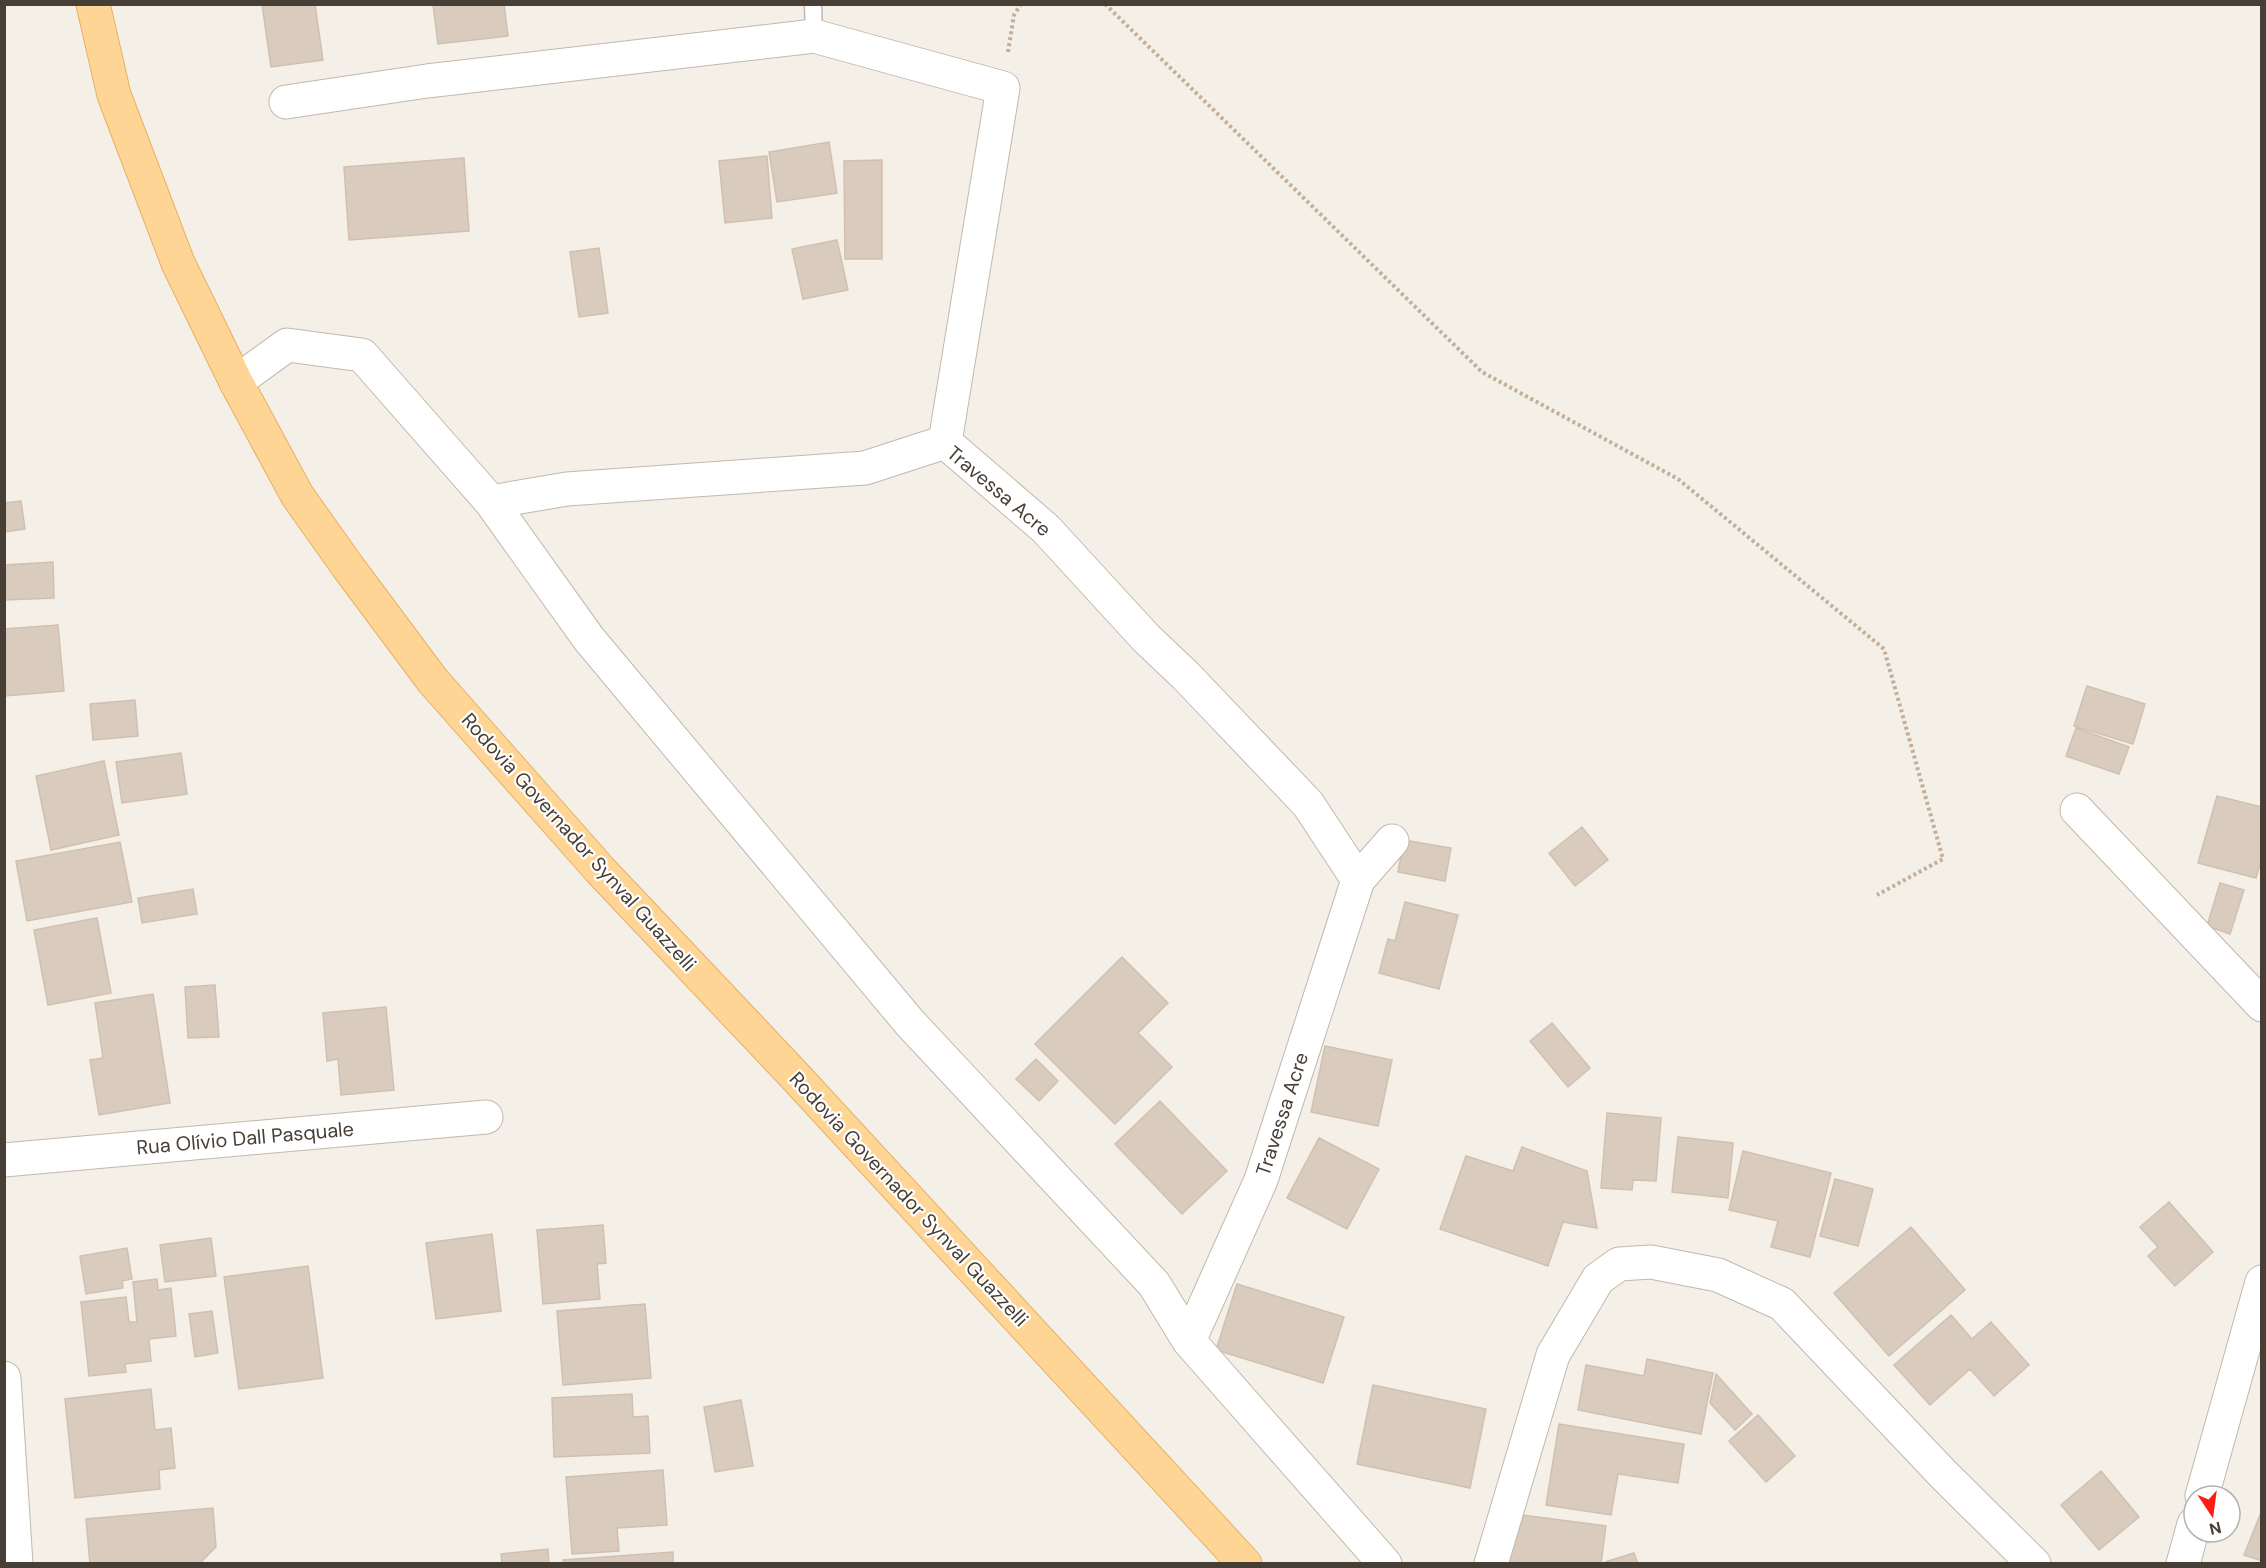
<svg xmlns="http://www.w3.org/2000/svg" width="2266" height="1568" font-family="'DM Sans',sans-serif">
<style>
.building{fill:#d9ccbf;stroke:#d1c0af;stroke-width:1.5}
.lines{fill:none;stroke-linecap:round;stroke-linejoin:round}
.lane-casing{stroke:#c3b8ac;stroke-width:19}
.street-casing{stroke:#c3b8ac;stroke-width:35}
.primary-casing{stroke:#e7b063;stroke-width:35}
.path{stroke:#c2af9a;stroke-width:4;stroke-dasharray:3 3;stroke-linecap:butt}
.lane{stroke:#fff;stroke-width:16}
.street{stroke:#fff;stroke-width:33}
.primary{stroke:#ffd595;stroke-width:33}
.labels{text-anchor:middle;stroke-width:4.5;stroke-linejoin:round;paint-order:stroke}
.street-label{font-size:20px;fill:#473e36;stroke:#fff}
</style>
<rect width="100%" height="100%" fill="#f4efe7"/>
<path class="building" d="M262,4H315L323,60L271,67Z
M433,4H504L508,36L438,44Z
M829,142L837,193L777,202L769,152Z
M767,156L772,218L725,223L719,161Z
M464,158L469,231L349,240L344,167Z
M882,160V259H845L844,161Z
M837,240L848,290L803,299L792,249Z
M599,248L608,313L579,317L570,252Z
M21,501L25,529L4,532V503Z
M53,562L54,598L4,600V565Z
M58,625L64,691L4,696V629Z
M2087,686L2145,704L2133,744L2074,726Z
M135,700L138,736L93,740L90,704Z
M2076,728L2129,747L2119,774L2066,756Z
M181,753L187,794L122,803L116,762Z
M104,761L119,835L51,850L36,776Z
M2217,796L2262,807V858L2256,878L2198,863Z
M1582,827L1608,860L1575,886L1549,853Z
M1404,840L1451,848L1445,881L1398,872Z
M120,842L132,902L27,921L16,861Z
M2220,883L2244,890L2230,934L2207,926Z
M193,889L197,914L142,923L138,898Z
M1405,902L1458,915L1439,989L1379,973L1388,939L1395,941Z
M97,918L111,993L48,1005L34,930Z
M1122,957L1168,1003L1138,1033L1172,1067L1115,1124L1035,1044Z
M215,985L219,1037L188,1038L185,987Z
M153,994L170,1103L99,1115L90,1060L103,1058L95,1003Z
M386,1007L394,1090L341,1095L338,1059L327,1061L323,1013Z
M1552,1023L1590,1068L1568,1087L1530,1041Z
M1325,1046L1392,1060L1378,1126L1311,1112Z
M1036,1059L1058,1081L1039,1101L1016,1079Z
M1160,1101L1227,1171L1182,1214L1115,1144Z
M1607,1113L1661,1118L1656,1181L1633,1180L1632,1190L1601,1188Z
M1678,1137L1733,1143L1728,1198L1672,1192Z
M1319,1138L1379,1169L1347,1229L1287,1198Z
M1522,1147L1587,1171L1597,1228L1563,1222L1548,1266L1440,1229L1466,1156L1513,1171Z
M1743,1151L1831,1173L1810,1257L1771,1247L1778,1221L1729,1210Z
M1835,1179L1873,1189L1858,1246L1820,1236Z
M2169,1202L2213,1252L2175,1286L2148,1256L2158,1247L2140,1227Z
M603,1225L606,1263L597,1264L600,1299L543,1304L537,1230Z
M1911,1227L1965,1290L1889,1356L1834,1293Z
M492,1234L501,1311L436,1319L426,1243Z
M211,1238L216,1276L165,1282L160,1245Z
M127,1248L132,1279L122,1281L123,1288L86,1294L80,1256Z
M308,1266L323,1378L239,1389L224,1277Z
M157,1279L158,1290L171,1288L176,1336L149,1339L151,1361L125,1364L126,1372L89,1376L81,1302L126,1297L129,1322H137L133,1282Z
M1237,1284L1344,1317L1323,1383L1216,1350Z
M645,1304L651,1378L563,1385L557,1311Z
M212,1311L218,1353L195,1357L189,1314Z
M1951,1315L1972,1339L1991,1322L2029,1365L1994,1396L1970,1369L1930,1405L1894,1365Z
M1647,1359L1713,1373L1701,1434L1578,1410L1586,1365L1644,1376Z
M1716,1374L1752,1414L1735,1430L1710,1403Z
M1373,1385L1486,1409L1470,1488L1357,1464Z
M151,1389L155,1430L171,1428L175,1468L159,1470L160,1489L75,1498L65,1399Z
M632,1394L633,1417L648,1416L650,1453L554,1457L552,1398Z
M741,1400L753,1466L715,1472L704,1407Z
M1758,1415L1795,1456L1766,1482L1729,1441Z
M1559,1424L1684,1444L1678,1483L1618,1474L1611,1515L1546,1505Z
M663,1470L667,1525L617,1528L619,1551L572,1554L566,1477Z
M2101,1471L2139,1517L2099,1550L2061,1505Z
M213,1508L216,1547L199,1564H90L86,1519Z
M2262,1510V1561L2244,1555Z
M1515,1514L1606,1526L1601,1564H1508Z
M548,1549L549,1564H502L501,1554Z
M673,1552V1564H564L563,1560Z
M1634,1553L1638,1564L1605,1562Z"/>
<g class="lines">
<g class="lane-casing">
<path id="lane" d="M813,4L814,36"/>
</g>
<g class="street-casing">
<path id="street" d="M286,102L427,81L814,36L1003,88L945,442
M236,382L287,345L362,355L491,502L589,639L910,1023L1154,1284L1189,1341L1385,1564
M491,502L567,489L865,468L945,442L1046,529L1146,638L1186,676L1308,804L1358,880L1261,1180L1189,1341
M2077,810L2262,1005
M1358,880L1392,841
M4,1160L486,1117
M4,1378L16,1564
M2202,1496L2262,1282
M1491,1564L1553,1355L1598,1279L1619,1264L1651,1262L1718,1275L1782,1304L1944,1475L2034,1564
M2183,1564L2194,1524"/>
</g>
<g class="primary-casing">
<path id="primary" d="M93,4L114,95L178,263L236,382L297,495L348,567L433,681L601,871L793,1074L1245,1564"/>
</g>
<path class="path" d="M1105,4L1482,372L1678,479L1884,649L1943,859L1877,895
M1008,52L1014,15L1021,4"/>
<use href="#lane" class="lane"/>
<use href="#street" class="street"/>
<use href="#primary" class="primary"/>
</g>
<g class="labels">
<g class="street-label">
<text transform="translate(999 491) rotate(40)" y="7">Travessa Acre</text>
<text transform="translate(579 842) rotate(48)" y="7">Rodovia Governador Synval Guazzelli</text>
<text transform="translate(1282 1114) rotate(-72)" y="7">Travessa Acre</text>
<text transform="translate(245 1138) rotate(-5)" y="7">Rua Olívio Dall Pasquale</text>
<text transform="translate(909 1199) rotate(47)" y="7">Rodovia Governador Synval Guazzelli</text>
</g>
</g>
<rect width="2266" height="1568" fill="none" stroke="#473e36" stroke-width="12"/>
<g transform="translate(2212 1514) rotate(167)"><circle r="28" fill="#ffffff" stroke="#b5b2af" stroke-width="1.5"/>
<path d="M0-4.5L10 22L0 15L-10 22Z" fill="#ff1c14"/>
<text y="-9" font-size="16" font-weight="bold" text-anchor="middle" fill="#473e36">N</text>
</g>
</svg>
